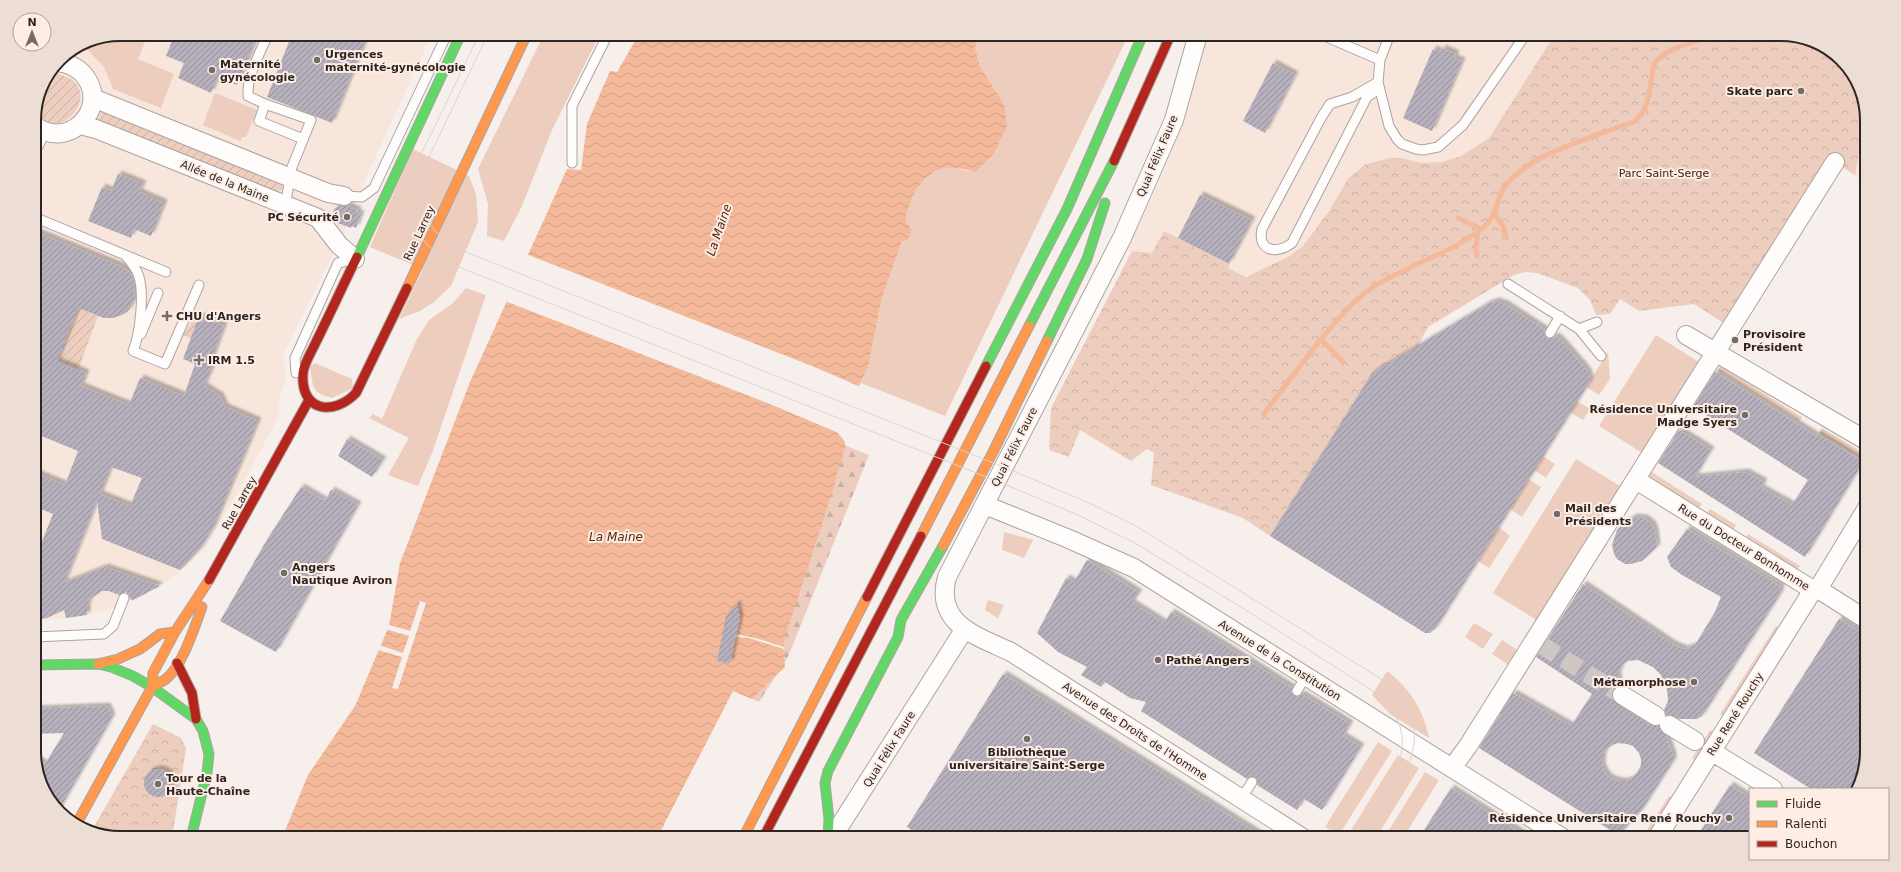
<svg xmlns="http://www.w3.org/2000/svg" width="1901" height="872" font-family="'DejaVu Sans',sans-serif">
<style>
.built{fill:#f8e6dc}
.grass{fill:#edcdbd}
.forest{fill:url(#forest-firs)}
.park{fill:url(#park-crowns)}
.garden{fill:url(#garden-furrows)}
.water{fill:url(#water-waves)}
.pier{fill:#f7efeb}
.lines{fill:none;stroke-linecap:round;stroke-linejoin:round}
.stream{stroke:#f4b99a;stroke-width:5}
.building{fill:url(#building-hatch);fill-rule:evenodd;filter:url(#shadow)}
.street-tunnel{stroke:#cec7c3;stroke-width:18;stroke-dasharray:18 9;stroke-linecap:butt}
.lane-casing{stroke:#aba4a1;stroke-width:11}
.street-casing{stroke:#aba4a1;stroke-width:20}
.fast-casing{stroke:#aba4a1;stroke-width:11}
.slow-casing{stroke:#aba4a1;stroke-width:11}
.jam-casing{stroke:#aba4a1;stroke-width:11}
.lane{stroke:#fefdfc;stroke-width:9}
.street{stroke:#fefdfc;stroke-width:18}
.fast{stroke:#63d668;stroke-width:9}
.slow{stroke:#ff974d;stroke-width:9}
.jam{stroke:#b3261e;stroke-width:9}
.tram{stroke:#d8d5d3;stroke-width:1}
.poi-dot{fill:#736c68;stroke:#fdede5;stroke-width:1.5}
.labels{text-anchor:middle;stroke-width:4;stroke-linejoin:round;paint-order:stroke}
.poi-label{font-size:11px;font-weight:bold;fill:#2c2522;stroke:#fdede5;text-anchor:start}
.street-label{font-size:11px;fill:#2c2522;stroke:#fdede5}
.park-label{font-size:11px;fill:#40200e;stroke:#fdede5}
.water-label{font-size:12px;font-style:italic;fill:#572504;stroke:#fdede5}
.rim{fill:none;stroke:#2c2522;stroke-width:2}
</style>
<defs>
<pattern id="forest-firs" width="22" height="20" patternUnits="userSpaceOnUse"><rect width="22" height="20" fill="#edcdbd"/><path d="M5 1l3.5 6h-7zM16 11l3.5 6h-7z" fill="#cbb0a2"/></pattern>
<pattern id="park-crowns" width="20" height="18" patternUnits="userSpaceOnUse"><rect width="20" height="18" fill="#edcdbd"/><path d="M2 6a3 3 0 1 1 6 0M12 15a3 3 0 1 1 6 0" fill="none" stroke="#cbb0a2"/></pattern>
<pattern id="garden-furrows" width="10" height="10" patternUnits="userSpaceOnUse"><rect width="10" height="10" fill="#edcdbd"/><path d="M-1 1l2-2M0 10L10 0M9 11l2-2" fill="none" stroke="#cbb0a2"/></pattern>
<pattern id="water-waves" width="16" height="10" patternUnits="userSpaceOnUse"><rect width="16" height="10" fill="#f4b99a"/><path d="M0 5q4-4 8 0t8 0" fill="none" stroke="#d19f84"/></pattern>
<pattern id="building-hatch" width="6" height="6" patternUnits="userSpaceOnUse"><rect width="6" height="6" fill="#b6b0bc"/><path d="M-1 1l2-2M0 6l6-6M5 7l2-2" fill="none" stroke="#948f98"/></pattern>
<filter id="shadow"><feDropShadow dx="3.5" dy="-3.5" stdDeviation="1" flood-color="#0004"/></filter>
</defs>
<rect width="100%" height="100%" fill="#f7efeb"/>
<path class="built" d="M120,34H432L368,173L344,232L283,354L286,380L279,397V416L237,494L205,548L176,575L138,599L122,606L87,615L60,619L34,620V115L41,87L59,59L87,40Z
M1207,34H1555L1489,138L1461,156L1442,162L1422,163L1401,158L1377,160L1366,164L1348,179L1329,211L1303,246L1288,257L1246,277L1228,268L1230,265L1126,251L1159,182L1178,135Z
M1866,113L1867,115V183L1855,175Z"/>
<path class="grass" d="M120,34L130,37L131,34H148L138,59L174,74L161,108L113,89L104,67L84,46L83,43L87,40Z
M544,34H600L552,130L522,206L504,241L487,236L488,204L478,169Z
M979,34H1129L945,416L861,383L868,368L882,297L891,271L902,241L912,230L906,222C907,201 922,174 944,168C952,166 963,171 972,171L1004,104L980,66L975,48Z
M1579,34H1634L1608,52Z
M215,93L257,110L246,137H242L240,141L203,125Z
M413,149L469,176L476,194L478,222L451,286L434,302L420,311L399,319L423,269L370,247Z
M466,288L486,295L432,453L418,486L388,475L409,438L369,418L373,414L382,419L417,339L429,320L453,303Z
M1656,335L1702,364L1644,454L1599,426Z
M1608,352L1610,379L1599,395L1586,387Z
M315,363L352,379L353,388L332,398C311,393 313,386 310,366Z
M1720,366L1802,417L1799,421L1718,370Z
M1577,401L1590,409L1583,420L1570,412Z
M1822,428L1867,455L1865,460L1819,433Z
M1543,456L1555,464L1546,478L1534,470Z
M1576,459L1623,488L1538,621L1493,593Z
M1650,471L1702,504L1698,509L1646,477Z
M1528,479L1541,487L1522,517L1510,509Z
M1710,509L1736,525L1732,531L1706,514Z
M1499,527L1510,536L1489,568L1478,561Z
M1004,532L1033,540L1024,558L1002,550Z
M1748,534L1800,566L1796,571L1745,539Z
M988,600L1004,605L998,618L985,610Z
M1474,623L1493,634L1483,649L1465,637Z
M1776,626L1780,628L1724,717L1720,714Z
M1502,640L1519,651L1510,666L1492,654Z
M1387,671C1410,688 1424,711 1429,738L1390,714L1372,695Z
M1710,730L1714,732L1696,761L1692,758Z
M1378,742L1392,751L1339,835L1325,827Z
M1398,755L1419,768L1376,838H1346Z
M1425,772L1439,780L1403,838H1384Z
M1669,796L1674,799L1649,838L1643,836Z"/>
<path class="forest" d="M806,430L869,455L788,657L759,702L739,693L780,618Z"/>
<path class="park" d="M1555,34H1579L1608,52L1634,34H1781L1814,41L1852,72L1866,113L1855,175L1840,166L1727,325L1694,304L1639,311L1620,299L1610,314L1596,315L1590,300L1578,288L1537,273L1525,272L1514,275L1428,327L1418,346L1372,373L1270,536L1243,518L1151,485L1154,453L1147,449L1131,461L1080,430L1069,457L1049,450L1051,408L1132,251L1152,253L1164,231L1230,265L1228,268L1246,277L1288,257L1303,246L1329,211L1348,179L1366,164L1389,158H1401L1422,163L1442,162L1461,156L1489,138Z
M153,724L181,738L186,748L172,838H120L91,832Z"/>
<path class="garden" d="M56,74C110,82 61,152 35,110L41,87L48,76Z
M101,110L283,182L282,189L274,193L98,122Z
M78,308L98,316L78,370L51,375Z
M195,316H199L191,339L183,335Z"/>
<path class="water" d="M639,34H979L975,48L980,66L1004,104L1007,126L994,153L976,172C968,170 954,167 946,168C923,171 907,201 906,222L912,230L907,240L902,241L882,297L868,368L837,429V432C839,435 844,439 845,443C847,449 836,473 835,484L786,634L783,648L785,667L752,699L733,691L657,838H282L308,775L355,706L389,626L400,563L470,382L567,169L581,170L587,124L610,71L617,72Z"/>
<path class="pier" d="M526,254L812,366L861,387L839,429L841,434L770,404L505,301Z
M420,601L426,603L398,689L392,688L402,657L378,650L379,645L403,653L409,636L385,629L387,624L410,631Z
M737,634L759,639L784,647V649L749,638L736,637Z"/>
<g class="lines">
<path class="stream" d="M1494,214L1502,224L1506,237
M1458,218L1481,229
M1477,256L1476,246L1478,232
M1321,339L1343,362
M1264,414C1286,384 1308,354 1333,325C1345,312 1356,298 1372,288C1406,266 1446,255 1479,231C1499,216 1494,201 1506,185C1531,153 1596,136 1633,122C1650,110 1648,95 1652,76C1653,72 1653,67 1654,64C1665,46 1698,43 1715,34"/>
</g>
<path class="building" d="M175,34H258L237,85L218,77L211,93L178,78L184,63L166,56Z
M292,34H368L332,123L267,97Z
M1442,48L1456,54L1454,58L1462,61L1432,131L1403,118L1433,49L1441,52Z
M1273,63L1295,75L1265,133L1243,121Z
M118,174L143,184L139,192L164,203L151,236L134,229L131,238L88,221L102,187L111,191Z
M1200,195L1252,220L1229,264L1178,238Z
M340,206H348L358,210L357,213L361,214L356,228L352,226L351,228L338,223L333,213L334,209Z
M34,231L120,266L129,272L133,277L135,299L128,311L122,315L113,318H104L78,308L57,361L86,373L81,386L129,405L140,378L184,396L195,364L183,359L199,316L224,326L211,361L214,363L204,386L220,396L225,407L258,421L213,528L200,549L180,570L102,539L97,500L64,583L105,567L160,586L133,600L130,599L129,595L126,592L119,595L109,591H102L90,599L87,606V615L66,618L64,610L47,618L34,620V561L53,514L34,506V472L65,485L78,451L34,433ZM111,467L142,478L130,506L100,494Z
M1496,301L1505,304L1545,330L1544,333L1547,338L1550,339L1555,336L1560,339L1585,368L1589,374L1590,381L1436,628L1430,633H1425L1270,536L1372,373L1489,303Z
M1715,372L1816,436L1817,434L1863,462L1805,557L1658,463L1679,430L1711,450L1695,477L1746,472L1764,482L1761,488L1792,505L1808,480L1693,407Z
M347,439L383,460L372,477L338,456Z
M301,487L325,501L331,490L358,505L276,652L220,621L268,538Z
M1634,517L1644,518L1652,524L1655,531L1657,547L1642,561L1631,564H1625L1617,559L1614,554L1612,545L1617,530L1624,523Z
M1687,529L1781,587L1780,594L1702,716L1697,719H1679L1670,715H1666L1664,710L1668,701L1667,690L1661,675L1653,667L1638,660L1628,661L1622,665L1618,674L1619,685L1613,689L1612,694L1613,700L1650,725L1659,726L1660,730L1666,735L1673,756V761L1641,811L1621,833H1615L1479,748L1513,693L1571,726L1592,694L1536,657L1583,584L1674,645L1685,649L1695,645L1715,612L1721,597L1682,575L1671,567L1667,557ZM1618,743L1627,744L1633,746L1639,753L1641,759V765L1637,773L1631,779L1625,781H1619L1610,778L1606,774L1602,766L1603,756L1605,751L1612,745Z
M1087,560L1139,593L1132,603L1164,623L1171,612L1292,688L1291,691L1294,696L1297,697L1302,694L1350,724L1343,736L1361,747L1322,810L1304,799L1297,810L1257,785V780L1255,777H1250L1247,779L1141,711L1146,702L1130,698L1105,682L1101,687L1081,675L1087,667L1058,652L1037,633L1066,578L1074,582Z
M737,603L740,618L730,663L717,661L726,616Z
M1839,619L1867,637V752L1860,785L1857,789H1811L1754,753Z
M1003,674L1144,762L1265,838H924L907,827Z
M107,706L112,717L59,810L52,804L34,758L45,764L64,733L34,734V709Z
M144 783a14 14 0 1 1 28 0a14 14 0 1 1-28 0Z
M1730,785L1750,798V838H1696Z
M1451,788L1529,838H1419Z"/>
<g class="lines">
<path class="street-tunnel" d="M1541,645L1622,695"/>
<g class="lane-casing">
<path id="lane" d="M1320,34L1380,60
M1390,34L1380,60L1378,82L1389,126L1397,139L1402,144L1416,149L1423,150L1438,147L1463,125L1526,34
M1378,82L1352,97L1330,104L1321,118L1262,229C1257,251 1277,255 1292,243L1367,97L1379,89
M265,104L248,96C247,74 260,54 268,34
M34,155L45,132
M572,163V106L608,34
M344,196L362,197L374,188L446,36L450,34
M285,206L292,167L311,120L265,104L259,121L303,139
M34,217L166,272
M126,256C130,261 136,268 138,274C145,292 140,334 133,351L165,364L199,285
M1508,284L1579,329L1601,356
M1579,329L1597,322
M1550,333L1560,316
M141,334L158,293
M296,373L295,358L338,263L352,260
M34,637L104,634L113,626L124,598
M1297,691L1306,676
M1241,799L1252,782"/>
</g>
<g class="street-casing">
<path id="street" d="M1198,34L1174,120L1122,238L947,577C934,624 977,636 1011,652L1303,838
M93,98L328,193L344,196
M34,125C68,152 111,108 84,75C77,67 68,63 57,62
M80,125L96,129L318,218L339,245L355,259
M1686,335L1867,441
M1641,483L1813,590L1818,589L1867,620
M985,505L1069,539L1134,568L1563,838
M1818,589L1867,508
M1622,695L1656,716
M1669,725L1695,741
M1711,751L1773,789
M1452,768L1468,746L1835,162
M832,838L964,630
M1657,838L1813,590"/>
</g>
<g class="fast-casing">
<path id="fast" d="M357,257L461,34
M1029,326L1114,161
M1047,341L1087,259L1105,203
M986,366L1067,209L1143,34
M34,665L98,664L111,667L133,676L152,687L196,719L203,731L209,754L207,773L191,838
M828,838L829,819L825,783L828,771L898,637L901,620L943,546"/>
</g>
<g class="slow-casing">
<path id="slow" d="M407,288L527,34
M921,536L1029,326
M943,546L993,452L1047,341
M98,664L118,659L140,649L160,634L175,632
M152,687C156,684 162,682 166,679C183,665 194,628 202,607
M77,823L152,687L153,673L175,632L209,580
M743,838L867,597"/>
</g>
<g class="jam-casing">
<path id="jam" d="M1114,161L1171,34
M357,257C343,285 330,314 316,342C312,351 304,363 303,373C300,411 333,417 356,393L407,288
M209,580L309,400
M867,597L986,366
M177,663L192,693L196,719
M763,838L921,536"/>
</g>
<use href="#lane" class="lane"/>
<use href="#street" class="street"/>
<use href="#fast" class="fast"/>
<use href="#slow" class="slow"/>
<use href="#jam" class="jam"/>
<path class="tram" d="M479,34C465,64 451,93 437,122C427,142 415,163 410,184C401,226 429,253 464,269L1009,486L1080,516L1133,542L1241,607L1370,689C1435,737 1387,788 1355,838
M488,34L429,157C418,187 416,218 444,239C452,246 461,250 471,254L1016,472L1089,503L1136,526L1378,677C1450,727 1399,785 1365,838"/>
</g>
<g class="poi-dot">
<circle cx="317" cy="60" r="4"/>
<circle cx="212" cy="70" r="4"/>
<circle cx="1801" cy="91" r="4"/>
<circle cx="347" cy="217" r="4"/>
<path d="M165 310h4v4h4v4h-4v4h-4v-4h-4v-4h4z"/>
<circle cx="1735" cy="340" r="4"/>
<path d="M197 354h4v4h4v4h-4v4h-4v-4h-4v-4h4z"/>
<circle cx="1745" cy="415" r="4"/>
<circle cx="1557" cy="514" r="4"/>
<circle cx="284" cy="573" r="4"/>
<circle cx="1158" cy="660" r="4"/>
<circle cx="1694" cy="682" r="4"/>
<circle cx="1027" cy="739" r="4"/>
<circle cx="158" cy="784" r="4"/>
<circle cx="1729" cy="818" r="4"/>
</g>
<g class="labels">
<g class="poi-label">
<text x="325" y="58">Urgences<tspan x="325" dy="13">maternité-gynécologie</tspan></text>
<text x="220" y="68">Maternité<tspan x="220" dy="13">gynécologie</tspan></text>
<text x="1793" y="95" text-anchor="end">Skate parc</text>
<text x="339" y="221" text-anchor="end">PC Sécurité</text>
<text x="176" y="320">CHU d'Angers</text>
<text x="1743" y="338">Provisoire<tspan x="1743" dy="13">Président</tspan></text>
<text x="208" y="364">IRM 1.5</text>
<text x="1737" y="413" text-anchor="end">Résidence Universitaire<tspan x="1737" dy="13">Madge Syers</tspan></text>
<text x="1565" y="512">Mail des<tspan x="1565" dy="13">Présidents</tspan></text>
<text x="292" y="571">Angers<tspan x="292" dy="13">Nautique Aviron</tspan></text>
<text x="1166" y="664">Pathé Angers</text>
<text x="1686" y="686" text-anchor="end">Métamorphose</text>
<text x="1027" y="756" text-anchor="middle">Bibliothèque<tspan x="1027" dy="13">universitaire Saint-Serge</tspan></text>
<text x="166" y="782">Tour de la<tspan x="166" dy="13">Haute-Chaîne</tspan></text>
<text x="1721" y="822" text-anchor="end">Résidence Universitaire René Rouchy</text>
</g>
<g class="street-label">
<text transform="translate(1157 156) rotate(-67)" y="4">Quai Félix Faure</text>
<text transform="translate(225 181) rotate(22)" y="4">Allée de la Maine</text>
<text transform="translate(419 233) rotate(-65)" y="4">Rue Larrey</text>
<text transform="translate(1014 447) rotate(-63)" y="4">Quai Félix Faure</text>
<text transform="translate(239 503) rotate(-61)" y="4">Rue Larrey</text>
<text transform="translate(1744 547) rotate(32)" y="4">Rue du Docteur Bonhomme</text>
<text transform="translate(1280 660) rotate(32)" y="4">Avenue de la Constitution</text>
<text transform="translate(1735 714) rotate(-58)" y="4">Rue René Rouchy</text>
<text transform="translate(1135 731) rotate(33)" y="4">Avenue des Droits de l'Homme</text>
<text transform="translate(889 749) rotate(-58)" y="4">Quai Félix Faure</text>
</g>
<g class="park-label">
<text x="1664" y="177">Parc Saint-Serge</text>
</g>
<g class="water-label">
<text transform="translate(719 230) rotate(-71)" y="4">La Maine</text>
<text x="616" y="541">La Maine</text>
</g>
</g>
<path d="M0 0H1901V872H0ZM120 41H1781A79 79 0 0 1 1860 120V752A79 79 0 0 1 1781 831H120A79 79 0 0 1 41 752V120A79 79 0 0 1 120 41Z" fill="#ecddd5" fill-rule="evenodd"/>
<path class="rim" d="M120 41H1781A79 79 0 0 1 1860 120V752A79 79 0 0 1 1781 831H120A79 79 0 0 1 41 752V120A79 79 0 0 1 120 41Z"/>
<rect x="1749" y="788" width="140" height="72" fill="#fdede5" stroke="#a99d97"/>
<rect x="1757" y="801" width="20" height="6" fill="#63d668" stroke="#a99d97"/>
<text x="1785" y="808" font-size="12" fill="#2c2522">Fluide</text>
<rect x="1757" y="821" width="20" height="6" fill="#ff974d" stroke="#a99d97"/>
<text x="1785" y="828" font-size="12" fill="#2c2522">Ralenti</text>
<rect x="1757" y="841" width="20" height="6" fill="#b3261e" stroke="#a99d97"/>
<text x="1785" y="848" font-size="12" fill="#2c2522">Bouchon</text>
<g transform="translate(32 32)"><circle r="19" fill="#fdede5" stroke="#a99d97"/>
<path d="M0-3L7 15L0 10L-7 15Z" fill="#736c68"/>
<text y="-6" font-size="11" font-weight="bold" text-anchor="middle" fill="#2c2522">N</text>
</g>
</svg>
